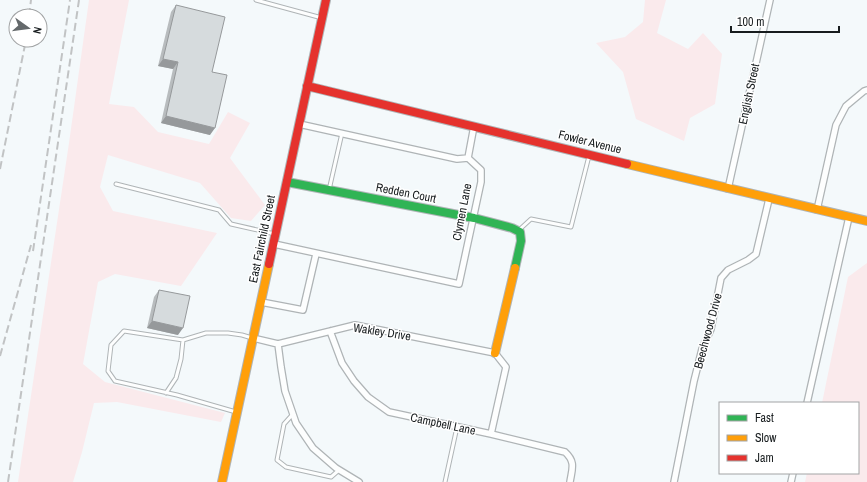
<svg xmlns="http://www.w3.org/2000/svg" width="867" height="482" font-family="'Archivo Narrow',sans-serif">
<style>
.green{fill:#faeaec}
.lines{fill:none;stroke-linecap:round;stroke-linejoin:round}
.lane-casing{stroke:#afb4b6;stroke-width:5}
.street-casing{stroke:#afb4b6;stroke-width:8}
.fast-casing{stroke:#afb4b6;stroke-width:10}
.slow-casing{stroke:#afb4b6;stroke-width:10}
.jam-casing{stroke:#afb4b6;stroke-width:10}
.lane{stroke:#fdfefe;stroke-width:3}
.street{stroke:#fdfefe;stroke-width:5.5}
.fast{stroke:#30b455;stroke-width:8}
.slow{stroke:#ff9f0a;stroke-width:8}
.jam{stroke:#e5322d;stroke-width:8}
.rail{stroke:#c1c3c4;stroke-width:2;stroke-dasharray:8 4;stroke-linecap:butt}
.wall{fill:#b8bcbe}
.shaded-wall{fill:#96999b}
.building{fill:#d6dbdd;stroke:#96999b}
.labels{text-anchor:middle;stroke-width:3;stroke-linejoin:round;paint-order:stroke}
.street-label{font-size:12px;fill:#171c1e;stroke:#fff}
</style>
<rect width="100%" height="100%" fill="#f4f9fb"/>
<path class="green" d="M89,0H129L109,104L134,107L158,132L209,144L228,112L250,123L230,158L265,205L251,221L231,218L200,183L108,155L100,187L113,211L217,233L181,286L115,274L98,282L83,364L105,382L225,413L221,422L117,402L94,403L82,452L73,482H18L69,143Z
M645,0H666L657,33L688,49L703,33L722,54L715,104L690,118L684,141L636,119L623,72L596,43L625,37L643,22Z
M867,263V482H805L807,473H858V403H822L848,277Z"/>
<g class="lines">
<g class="lane-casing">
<path id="lane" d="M256,0L322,18
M116,184L219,210L231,224L275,234
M329,190L342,133
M519,230L531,219L571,227L589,156
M166,393L176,378L181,359L183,340
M236,412L177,395L115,381L108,371L111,345L124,331L183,340L206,333H228L242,335L252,338
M293,414L284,424L277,460L286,467L331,477L339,470
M445,482L457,427"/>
</g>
<g class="street-casing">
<path id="street" d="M299,124L457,159L468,158
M728,189L770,0
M817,210L836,125L846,106L864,91L867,90
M274,244L459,284L481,182V170L468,158L474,126
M261,302L303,310L316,254
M330,331L342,363L354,381L368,397L389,412L491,434L565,452C576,462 572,469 570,482
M253,338L278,344L355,325L495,353L506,367L491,434
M278,344L281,367L285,391L296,423L313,448L336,468L359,482
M807,403L849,217
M674,482L694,381L702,349L711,329L721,278L728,270L748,260L756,254L769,199
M791,482L793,473"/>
</g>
<g class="fast-casing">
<path id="fast" d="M287,182L474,218L512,228L520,232L521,241L515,268"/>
</g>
<g class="slow-casing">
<path id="slow" d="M627,164L867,221
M495,353L515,268
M222,482L269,264"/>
</g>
<g class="jam-casing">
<path id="jam" d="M307,86L627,164
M269,264L326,0"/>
</g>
<use href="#lane" class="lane"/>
<use href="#street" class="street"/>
<use href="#fast" class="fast"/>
<use href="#slow" class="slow"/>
<use href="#jam" class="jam"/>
<path class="rail" d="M29,16L31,0
M0,169L26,40
M33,251L70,0
M0,356L31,245
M8,482L79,0"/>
</g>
<path class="wall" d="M176,5L212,72L210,135L161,123L173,69L158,66L171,12Z
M159,290L178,335L147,328L154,297Z"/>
<path class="shaded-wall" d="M163,59L178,62L173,69L158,66Z
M166,116L215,128L210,135L161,123Z
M152,321L183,328L178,335L147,328Z"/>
<path class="building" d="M176,5L225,17L212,72L227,75L215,128L166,116L178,62L163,59Z
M159,290L190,296L183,328L152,321Z"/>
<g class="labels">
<g class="street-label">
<text transform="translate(749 94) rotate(-78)" y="4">English Street</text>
<text transform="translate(590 142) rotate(14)" y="4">Fowler Avenue</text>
<text transform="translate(406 193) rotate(11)" y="4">Redden Court</text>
<text transform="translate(462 212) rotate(-79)" y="4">Clymen Lane</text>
<text transform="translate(262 239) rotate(-78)" y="4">East Fairchild Street</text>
<text transform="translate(708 331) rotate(-75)" y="4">Beechwood Drive</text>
<text transform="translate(382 332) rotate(9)" y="4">Wakley Drive</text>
<text transform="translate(443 424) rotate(12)" y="4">Campbell Lane</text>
</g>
</g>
<rect x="719" y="402" width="140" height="72" fill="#ffffff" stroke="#a2a4a5"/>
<rect x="727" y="415" width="20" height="6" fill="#30b455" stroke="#a2a4a5"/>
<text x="755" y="422" font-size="12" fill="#171c1e">Fast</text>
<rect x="727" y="435" width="20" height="6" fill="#ff9f0a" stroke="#a2a4a5"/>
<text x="755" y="442" font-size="12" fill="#171c1e">Slow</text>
<rect x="727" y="455" width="20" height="6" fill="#e5322d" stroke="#a2a4a5"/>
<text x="755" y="462" font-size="12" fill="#171c1e">Jam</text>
<g transform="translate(28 28) rotate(104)"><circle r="19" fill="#ffffff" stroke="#a2a4a5"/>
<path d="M0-3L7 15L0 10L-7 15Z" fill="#64696b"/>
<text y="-6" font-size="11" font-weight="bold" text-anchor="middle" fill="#171c1e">N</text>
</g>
<path d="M731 26v6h108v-6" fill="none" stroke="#171c1e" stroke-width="2"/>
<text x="737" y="26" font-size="12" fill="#171c1e" stroke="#ffffff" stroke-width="3" paint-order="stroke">100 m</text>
</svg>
